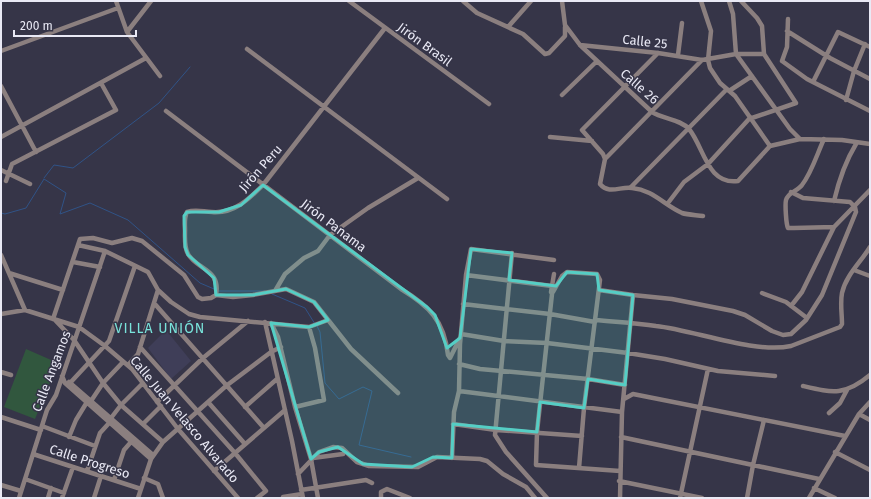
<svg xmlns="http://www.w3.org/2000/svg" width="871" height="499" font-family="'Fira Sans',sans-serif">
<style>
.built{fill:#3f3e58}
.green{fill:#31573e}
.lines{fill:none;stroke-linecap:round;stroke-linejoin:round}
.stream{stroke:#305387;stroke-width:1}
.minor{stroke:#8b7f7f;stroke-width:4.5}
.marked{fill:#55cec5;fill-opacity:0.2;stroke:#55cec5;stroke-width:3;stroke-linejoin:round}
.labels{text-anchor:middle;stroke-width:3;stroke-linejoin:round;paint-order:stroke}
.street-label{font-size:13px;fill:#e9e9f5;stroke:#363548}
.neighbourhood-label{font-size:14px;letter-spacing:1px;fill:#79e4db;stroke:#363548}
</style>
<rect width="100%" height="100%" fill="#363548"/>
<path class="built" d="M166,330L191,361L171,379L148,348Z"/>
<path class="green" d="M26,349L58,363L35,419L4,407Z"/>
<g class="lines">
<path class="stream" d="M44,178L54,165L73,168L159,103L190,67
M1,213L5,214L26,208L44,179L66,193L60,214L90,203L128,220L200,283L214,289
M219,291H265
M272,294L305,308L315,324
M317,326L320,332L325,383L339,399L363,387L372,391L359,445L411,457"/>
<path class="minor" d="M116,1L127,32L160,76
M349,1L489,104
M463,1L477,13L523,34L545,54L549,53L565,36V27
M562,1L565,25L580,45L652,112C663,119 680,119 689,129C704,147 707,185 738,181L770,146L800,139L842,140L870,144
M701,1L711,31L708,60L710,68L720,83L735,96L770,146
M729,1L733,14L736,54L790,129L800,139
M788,19L787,47L782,61L807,79L870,111
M508,27L531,1
M787,31L830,58L870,79
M127,32L151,1
M580,45L658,53L702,60L736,54H764
M247,49L447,199
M1,51L118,8
M658,53L582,130L603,154L605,159L600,184C609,195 621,186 632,188C653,190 664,205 682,213C688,215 697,215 703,216
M678,55L682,23
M813,82L838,32L870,47
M1,86L36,152
M729,91L752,76
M562,95L596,62
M846,100L854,71L865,44
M166,111L401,289C429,306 444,320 448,355L450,358L460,338
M1,137L146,58
M550,137L592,141
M824,139C817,154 812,172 802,185C798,191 788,192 786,200C785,204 786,224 788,228H794L834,227
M605,159L702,60
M1,170L30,184
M6,181L12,164L116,110L101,83
M631,187L727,89
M834,201C839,180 845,162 856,144
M668,203L684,182L708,164L749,119L796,103L764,54L762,26L757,18L741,1
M78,245L105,251L148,272L158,290L171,302L189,314L200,317L309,327L328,320
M512,253L495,435L506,452L547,498
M1,255L25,310
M73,262L100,267
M854,270L870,276
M9,273L63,290
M554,274L551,292L552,294L537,432L536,465L620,471
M466,275L552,286
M599,290L633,295L672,299L733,311L745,315L772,331L783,335L791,334L806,320L822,295L856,212L855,207L850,202L803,198L791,192
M275,291L285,274L304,258L318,251L330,235L368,208L418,178
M553,292L562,276L567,272L597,274L600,280L584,408L579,468
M762,293L786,302L807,318
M216,295L233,297L253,295L286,289L314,302L351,349L398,393
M154,303L264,428
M463,304L550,314L595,322
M791,306L802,292L834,227L870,190
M1,314L25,310L79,327L105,346L132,369L178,429L238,498
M53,319L80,239L93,238L112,243L132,238L142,241L184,275L198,297L202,299L211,298L216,295C221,269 197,270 188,254C184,247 185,238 185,230C185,223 184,218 187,212C196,209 204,212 212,212C234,214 249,199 263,185L385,28
M55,320L74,340L103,383L121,405L163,442
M595,320C615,322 636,323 656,326C694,330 754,354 791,346L840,327L842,324C842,314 840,303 842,293C846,275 861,262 870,247
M265,322L292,441L303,498
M271,323L278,337L295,407L311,459L318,498
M461,334L504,341L547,343L628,353L665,359L718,371L775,376
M140,347L235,453L266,491L257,498
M459,364L480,369L588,379L625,385
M128,365L138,354L158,290
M1,372L11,375
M62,376L65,383L151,459
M69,382L153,455
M70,383L109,341L135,266
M803,386C833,393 845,396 870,375
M459,391L622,412
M624,399L633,394L845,436
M91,401L103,383L123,362
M157,402L203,358L248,321
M208,402L245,444
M245,407L277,379
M295,407L324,400L315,348L309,327
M829,413L840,403L847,390
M859,414L870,420
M1,417L41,430
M111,418L121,405L143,383
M143,424L161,406
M453,424L496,430L582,436
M42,426L95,446
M69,437L76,420L87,402
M621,437L819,479
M835,452L870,470
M33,454L141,489
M313,458L343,454
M452,458L454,412L459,391L460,344L466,275L471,249L554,260
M87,471L100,433L110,422
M214,471L285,410
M298,474L319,452L333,447L342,448L357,462L369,466L418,467L437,457L480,459L487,461L503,474L526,487L535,498
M144,478L158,484L163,498
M25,479L64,493
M114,480L124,450L131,442
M619,481L702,498
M1,485L21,491
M814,488L835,498
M301,490L366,480L372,483
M283,497L302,494
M19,498L47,410L56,395L105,251
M48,498L51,488
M62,498L73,467
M94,498L101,476
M138,498L151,459L163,442L226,386L271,352L281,347
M381,498V492L387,489L410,498
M620,498L622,412L633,295
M680,498L708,369
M747,498L753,465L764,420
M809,498L859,414L870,402"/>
</g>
<path class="marked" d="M263,185L427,307L435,315L447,348L460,338L471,249L512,253L509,280L556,286L567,272L597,274L599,290L633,295L625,385L588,379L584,408L540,402L537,432L453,424L452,458L433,457L412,467L363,464L338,447L319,452L311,459L271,323L309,327L328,320L314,302L286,289L253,295H216L214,278L188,255L185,247L184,216L187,212H219L241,205Z"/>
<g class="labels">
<g class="street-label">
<text transform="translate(645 41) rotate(6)" y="5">Calle 25</text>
<text transform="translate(425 44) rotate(36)" y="5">Jirón Brasil</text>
<text transform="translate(640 86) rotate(41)" y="5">Calle 26</text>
<text transform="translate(260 168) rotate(-49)" y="5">Jirón Peru</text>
<text transform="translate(334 225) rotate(37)" y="5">Jirón Panama</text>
<text transform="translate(51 371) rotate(-69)" y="5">Calle Angamos</text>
<text transform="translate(185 419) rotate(50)" y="5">Calle Juan Velasco Alvarado</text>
<text transform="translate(90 461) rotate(18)" y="5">Calle Progreso</text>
</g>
<g class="neighbourhood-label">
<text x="160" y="333">VILLA UNIÓN</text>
</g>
</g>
<rect width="871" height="499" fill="none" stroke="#e9e9f5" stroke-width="4"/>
<path d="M14 30v6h122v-6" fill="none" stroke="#e9e9f5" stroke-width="2"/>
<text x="20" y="30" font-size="12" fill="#e9e9f5" stroke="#363548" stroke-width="3" paint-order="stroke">200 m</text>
</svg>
